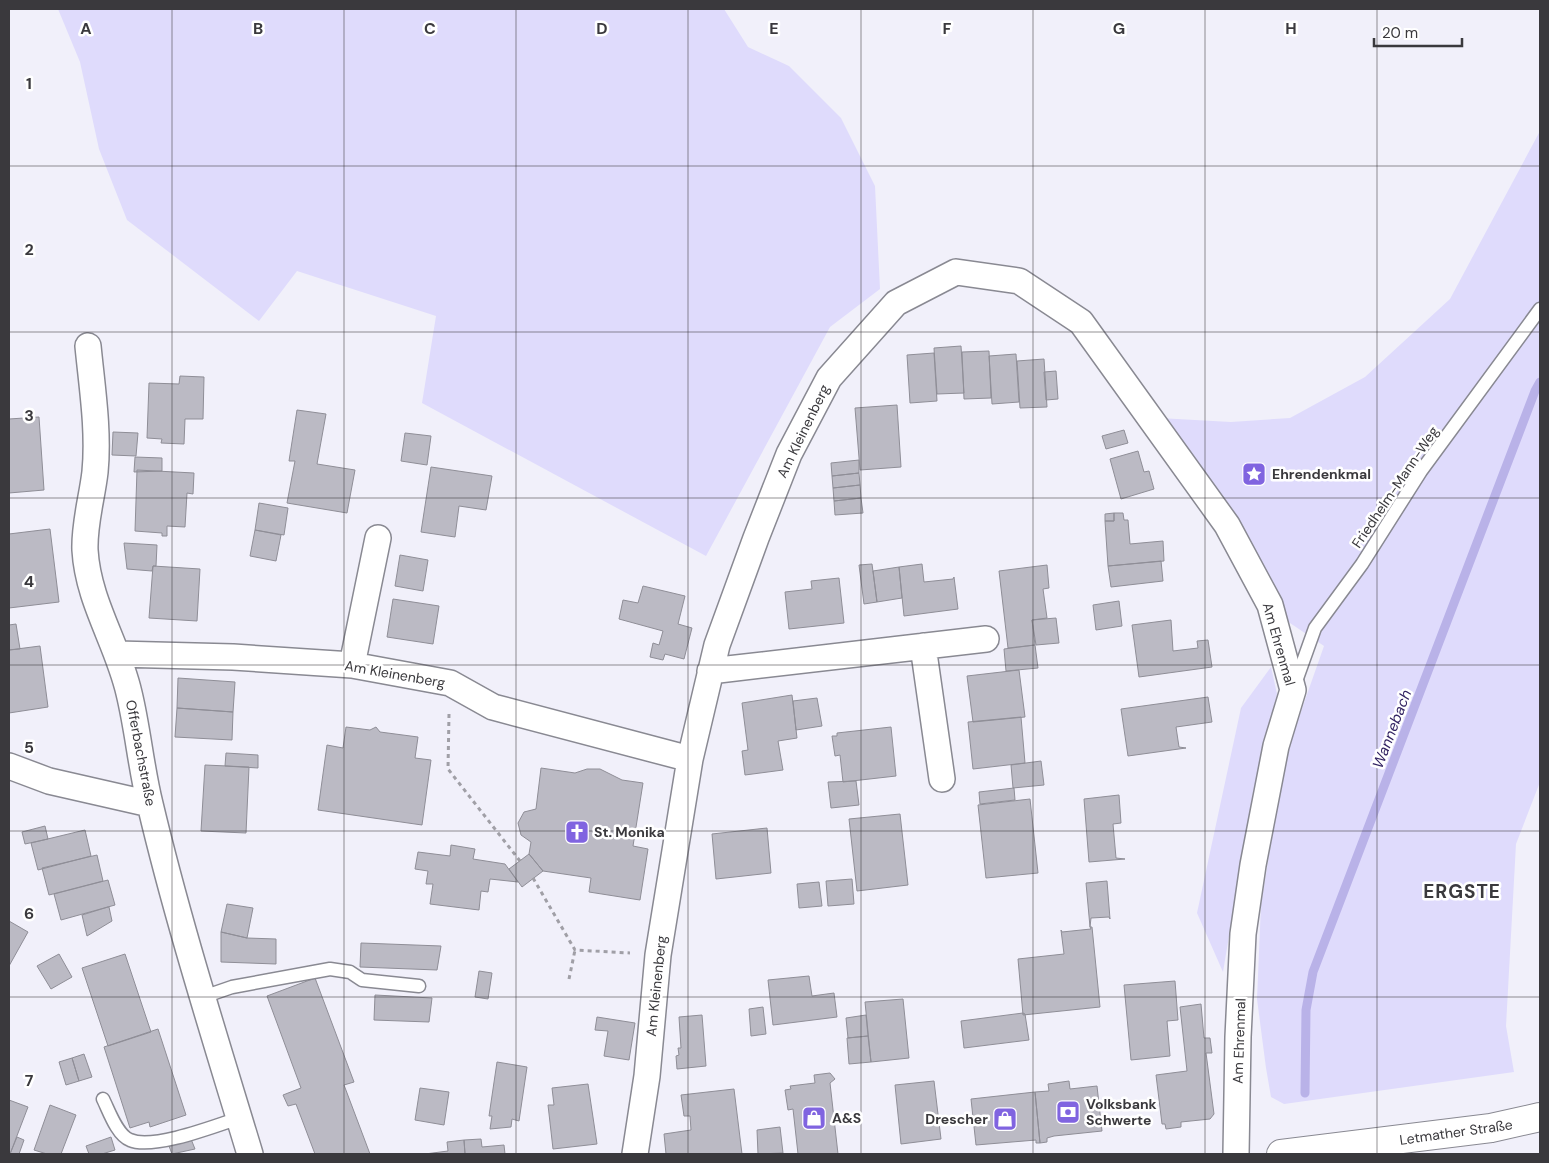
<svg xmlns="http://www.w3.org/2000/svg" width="1549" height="1163" font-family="'DM Sans',sans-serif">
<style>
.green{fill:#dfdbfc}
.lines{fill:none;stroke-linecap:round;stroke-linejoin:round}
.stream{stroke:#b9b2e8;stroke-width:9}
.building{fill:#bbbac4;stroke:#8f8e97}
.lane-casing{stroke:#898992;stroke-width:15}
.street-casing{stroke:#898992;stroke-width:28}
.primary-casing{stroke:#898992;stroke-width:30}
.path{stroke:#a09fa6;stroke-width:3;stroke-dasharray:4 4;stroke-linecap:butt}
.lane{stroke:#fff;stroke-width:12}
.street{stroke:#fff;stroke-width:25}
.primary{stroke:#fff;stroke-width:28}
.grid{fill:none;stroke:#3a393d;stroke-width:1;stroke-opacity:0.55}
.labels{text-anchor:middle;stroke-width:5;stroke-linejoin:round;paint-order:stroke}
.street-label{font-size:14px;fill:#3a393d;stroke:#fff}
.poi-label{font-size:14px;font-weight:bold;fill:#3a393d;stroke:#fff;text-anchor:start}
.water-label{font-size:15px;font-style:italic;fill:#332463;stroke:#fff}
.district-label{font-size:19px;font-weight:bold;letter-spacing:1px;fill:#3a393d;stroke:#fff}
.grid-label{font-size:16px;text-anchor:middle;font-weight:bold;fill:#3a393d;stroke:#fff;stroke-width:5;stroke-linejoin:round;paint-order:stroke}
</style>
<rect width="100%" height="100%" fill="#f1f0fa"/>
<path class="green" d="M58,9H724L748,47L789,66L841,118L875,186L880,289L830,327L706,556L422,403L436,316L297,271L259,321L127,220L99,149L80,62Z
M1540,131V782L1516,844L1506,1026L1514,1072L1284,1104L1271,1097L1266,1068L1257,999L1261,905L1285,757L1324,646L1265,606L1159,418L1231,422L1290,418L1365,377L1450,299Z
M1271,667L1277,694L1253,792L1223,972L1197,913L1241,708Z"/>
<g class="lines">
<path class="stream" d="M1305,1093L1306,1010L1313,972L1535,391L1540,382"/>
</g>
<path class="building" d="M961,346L964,393L937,394L934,348Z
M989,351L991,398L964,399L962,352Z
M934,353L937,401L910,403L907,355Z
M1016,354L1019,402L992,404L989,356Z
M1044,359L1047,407L1020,408L1017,361Z
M1056,371L1058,399L1046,400L1044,372Z
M180,376L204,377L203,419H185L184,444L161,443L162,439L147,438L149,383L179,384Z
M897,405L901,467L860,470L855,408Z
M297,410L326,414L317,464L355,470L347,513L287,503L295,461H289Z
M39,417L44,490L9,493V419Z
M1124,430L1128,443L1106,449L1102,436Z
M113,432L138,433L136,456L112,455Z
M405,433L431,436L427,465L401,461Z
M1138,451L1144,472L1149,471L1154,489L1121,499L1110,459Z
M135,457L162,458V471L134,472Z
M859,460V473L832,476L831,463Z
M431,467L492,476L486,510L459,506L455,537L421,532Z
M137,470L194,473L193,494L187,493L185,527L167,526V536H162V533L135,531Z
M859,473L860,485L833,488L832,476Z
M860,485L861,498L834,501L833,488Z
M861,498L863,513L835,515L834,501Z
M259,503L288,508L284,535L255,530Z
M1114,513V521H1105V514Z
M1114,513H1123L1124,520H1128L1130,544L1163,541L1164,561L1108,566L1105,521H1114Z
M50,529L59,602L9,608V534Z
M255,530L281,535L276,561L250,556Z
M124,543L157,545L156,566H153L152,571L127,569Z
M400,555L428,560L423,591L395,586Z
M1161,561L1163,581L1111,587L1108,566Z
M872,564L877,602L864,604L859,565Z
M922,564L924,582L953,579L954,577L958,609L904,616L899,567Z
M1047,565L1049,588L1043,589L1047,618L1032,620L1035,645L1008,648L999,571Z
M153,566L200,569L197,621L149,618Z
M899,567L902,598L877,602L873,571Z
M839,578L844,623L789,629L785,592L812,589L811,581Z
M643,586L685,596L678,624L692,628L684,659L665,654L663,660L650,657L653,643L659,645L663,631L619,619L623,600L638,603Z
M393,599L439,606L433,644L387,637Z
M1119,601L1122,626L1096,630L1093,605Z
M1056,618L1059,643L1036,645L1032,620Z
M1171,620L1173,651L1198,648L1197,641L1208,640L1212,667L1139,677L1132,625Z
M16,624L20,649L9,650V625Z
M1035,645L1038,668L1006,671L1004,649Z
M40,646L48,707L9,713V650Z
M1019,670L1025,717L973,722L967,676Z
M178,678L235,682L233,712L177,708Z
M792,695L797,738L778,741L783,770L745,775L742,751L748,750L742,703Z
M1208,697L1212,722L1176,727L1179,747L1186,748L1128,756L1121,709Z
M817,698L822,726L796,730L793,701Z
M177,708L233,712L232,740L175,737Z
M1021,717L1025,763L973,769L968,722Z
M346,727L370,730L376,727L380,732L418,737L415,758L431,760L422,825L318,810L327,745L343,748Z
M891,727L896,776L843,782L840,755L835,756L832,736H837V733Z
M226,753L258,755V768L225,766Z
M1041,761L1044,785L1013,788L1011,765Z
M205,765L249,767L246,833L201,831Z
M541,768L575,773L587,769H600L622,780L643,783L633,846L648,849L640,900L589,892L591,878L543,871L529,854L531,842L521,835L518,823L524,812L536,809Z
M856,781L859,805L831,808L828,782Z
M1014,788L1015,800L980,804L979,792Z
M1119,795L1121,823L1113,824L1116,858L1125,859L1089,862L1084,799Z
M1030,799L1038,873L986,878L978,805Z
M900,814L908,885L857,891L849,819Z
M45,826L48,839L25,844L22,832Z
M767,828L771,873L716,879L712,834Z
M85,830L91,856L38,870L31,843Z
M451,845L475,849L473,859L505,864L518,882L490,879L488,892L481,891L479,910L430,904L433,884H426L428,871L415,869L418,852L450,856Z
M529,854L543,871L522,887L509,869Z
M97,855L103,881L49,895L42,868Z
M852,879L854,904L828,906L826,881Z
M108,880L115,905L61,920L54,894Z
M1107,881L1110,919L1109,917L1091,918L1090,927L1086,883Z
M819,882L822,906L799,908L797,884Z
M227,904L253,908L247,938L221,932Z
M108,907H109L112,921L87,936L82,915Z
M9,921L28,932L9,966Z
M1090,927H1092L1100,1007L1023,1015L1018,959L1064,954L1061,930L1062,932L1091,929Z
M221,932L247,938L276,939V964L221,962Z
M361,943L441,946L437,970L360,967Z
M59,954L72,977L51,989L37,966Z
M125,954L151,1032L108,1046L82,968Z
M479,971L492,973L488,999L475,997Z
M809,976L812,996L834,993L837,1017L773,1025L768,980Z
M315,978L354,1082L344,1085L370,1154H315L296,1104L288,1106L283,1095L301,1088L267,996Z
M1175,981L1178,1020L1167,1021L1170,1056L1131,1060L1124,985Z
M375,995L432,998L429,1022L374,1020Z
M903,999L909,1058L871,1062L865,1002Z
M1201,1004L1204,1038H1210L1212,1053H1206L1214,1114L1210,1119L1181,1122V1127L1166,1129L1165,1124H1162L1156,1075L1187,1071L1180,1007Z
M763,1007L766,1034L751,1036L749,1009Z
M1023,1013L1025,1014L1029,1040L964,1048L961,1021Z
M702,1015L706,1066L677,1069L676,1056L679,1055L678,1048H681L679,1017Z
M866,1015L868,1036L848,1038L846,1018Z
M597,1017L635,1023L629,1060L604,1056L608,1031L595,1030Z
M158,1029L186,1115L150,1127L149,1122L130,1128L104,1047Z
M868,1036L871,1062L849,1064L847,1038Z
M84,1054L92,1077L79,1081L72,1058Z
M72,1058L79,1081L66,1085L59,1062Z
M497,1062L527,1067L519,1121L512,1119L511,1127L490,1129L492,1116H489Z
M830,1073L835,1079L830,1083L838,1154H798L793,1109L788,1110L785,1090L791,1089L790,1086L815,1083L814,1075Z
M934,1081L941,1139L901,1144L895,1085Z
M1069,1081L1070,1089L1097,1086L1102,1131L1054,1136L1047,1138V1142L1040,1143L1035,1092L1049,1091L1048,1084Z
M588,1084L597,1144L553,1149L548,1105H554L552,1088Z
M420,1088L449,1092L444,1125L415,1120Z
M734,1089L742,1154H666L664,1134L691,1130L690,1116H684L681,1095Z
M1035,1092L1040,1143H1036V1140L976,1145L971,1099Z
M9,1100L28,1107L10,1154H9Z
M50,1105L76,1115L61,1154H47L34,1150Z
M780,1127L783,1153L758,1154L757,1130Z
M17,1137L24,1140L19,1154H10Z
M111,1137L115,1150L102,1154H89L86,1146Z
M191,1139L195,1149L172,1154L169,1146Z
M481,1139L482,1147L504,1145L505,1154H465L464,1140Z
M464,1140L465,1154H425L448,1151L447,1142Z"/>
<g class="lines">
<g class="lane-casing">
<path id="lane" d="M1295,684L1315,628L1362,564L1421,471L1540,309
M203,997L232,987L330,969L350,972L362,980L419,986
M103,1099C109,1111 117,1135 130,1140C153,1150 215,1126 239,1118"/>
</g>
<g class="street-casing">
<path id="street" d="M88,346C92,387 99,431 95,472C92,498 84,524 85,550C88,602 118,644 129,693C138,730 141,768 150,804C178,922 215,1038 250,1154
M923,646L942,779
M117,654L233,657L352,665L450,683L493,707L690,759
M352,665L378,538
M710,671L986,639
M9,766L49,781L150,804
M635,1154L647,1076L658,955L690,759L717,645L756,538L789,454L829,378L896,303L956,272L1019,281L1081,322L1227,525L1270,605L1293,690L1276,746L1253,865L1243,934L1238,1037L1236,1154"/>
</g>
<g class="primary-casing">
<path id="primary" d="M1281,1154L1491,1128L1540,1117"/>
</g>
<path class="path" d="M449,714L448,769L520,861
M533,878L575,950L630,953
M569,979L575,950"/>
<use href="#lane" class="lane"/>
<use href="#street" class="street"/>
<use href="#primary" class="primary"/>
</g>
<path class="grid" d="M172,9V1154M344,9V1154M516,9V1154M688,9V1154M861,9V1154M1033,9V1154M1205,9V1154M1377,9V1154M9,166H1540M9,332H1540M9,498H1540M9,665H1540M9,831H1540M9,997H1540"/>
<defs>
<g id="sight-square" transform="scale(1.25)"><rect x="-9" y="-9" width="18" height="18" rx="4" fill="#8064e0" stroke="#fff"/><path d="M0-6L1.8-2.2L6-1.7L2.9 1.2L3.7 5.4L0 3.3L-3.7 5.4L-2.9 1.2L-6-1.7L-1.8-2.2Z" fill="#fff"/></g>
<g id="church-square" transform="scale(1.25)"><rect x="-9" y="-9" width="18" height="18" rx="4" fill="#8064e0" stroke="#fff"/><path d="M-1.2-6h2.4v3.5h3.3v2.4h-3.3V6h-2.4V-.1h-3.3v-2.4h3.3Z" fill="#fff"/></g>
<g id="bank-square" transform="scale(1.25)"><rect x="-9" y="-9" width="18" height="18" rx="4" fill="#8064e0" stroke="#fff"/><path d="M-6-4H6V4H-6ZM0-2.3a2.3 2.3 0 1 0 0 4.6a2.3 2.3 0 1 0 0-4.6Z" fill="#fff"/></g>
<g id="shop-square" transform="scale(1.25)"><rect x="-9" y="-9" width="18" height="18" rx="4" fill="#8064e0" stroke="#fff"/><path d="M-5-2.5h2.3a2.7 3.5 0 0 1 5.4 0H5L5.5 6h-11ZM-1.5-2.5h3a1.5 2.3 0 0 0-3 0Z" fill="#fff"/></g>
</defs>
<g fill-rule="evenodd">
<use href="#sight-square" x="1254" y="474"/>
<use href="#church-square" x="577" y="832"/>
<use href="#bank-square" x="1068" y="1112"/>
<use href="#shop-square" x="814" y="1118"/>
<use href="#shop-square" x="1005" y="1119"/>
</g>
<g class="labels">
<g class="street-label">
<text transform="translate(803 431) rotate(-64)" y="5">Am Kleinenberg</text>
<text transform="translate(1395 487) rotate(-56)" y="5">Friedhelm-Mann-Weg</text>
<text transform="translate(1279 644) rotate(74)" y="5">Am Ehrenmal</text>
<text transform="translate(395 674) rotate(10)" y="5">Am Kleinenberg</text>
<text transform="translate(141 753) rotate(79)" y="5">Offerbachstraße</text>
<text transform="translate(656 986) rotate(-84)" y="5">Am Kleinenberg</text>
<text transform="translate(1239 1041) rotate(-88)" y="5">Am Ehrenmal</text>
<text transform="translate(1456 1132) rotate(-8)" y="5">Letmather Straße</text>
</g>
<g class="poi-label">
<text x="1272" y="479">Ehrendenkmal</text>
<text x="594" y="837">St. Monika</text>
<text x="1086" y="1109">Volksbank<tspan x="1086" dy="16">Schwerte</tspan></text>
<text x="832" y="1123">A&amp;S</text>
<text x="988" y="1124" text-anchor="end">Drescher</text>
</g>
<g class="water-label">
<text transform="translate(1392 729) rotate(-69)" y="5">Wannebach</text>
</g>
<g class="district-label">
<text x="1462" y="898">ERGSTE</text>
</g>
</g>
<g class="grid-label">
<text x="86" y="34">A</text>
<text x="258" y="34">B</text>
<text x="430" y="34">C</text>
<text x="602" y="34">D</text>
<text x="774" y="34">E</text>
<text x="947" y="34">F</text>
<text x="1119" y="34">G</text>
<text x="1291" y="34">H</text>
<text x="29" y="89">1</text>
<text x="29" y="255">2</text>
<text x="29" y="421">3</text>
<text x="29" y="587">4</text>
<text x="29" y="753">5</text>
<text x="29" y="919">6</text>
<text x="29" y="1086">7</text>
</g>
<rect width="1549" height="1163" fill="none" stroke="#3a393d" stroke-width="20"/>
<path d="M1374 38v8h88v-8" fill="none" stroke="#3a393d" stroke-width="2.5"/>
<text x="1382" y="38" font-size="15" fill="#3a393d" stroke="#ffffff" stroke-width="4" paint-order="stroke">20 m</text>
</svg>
